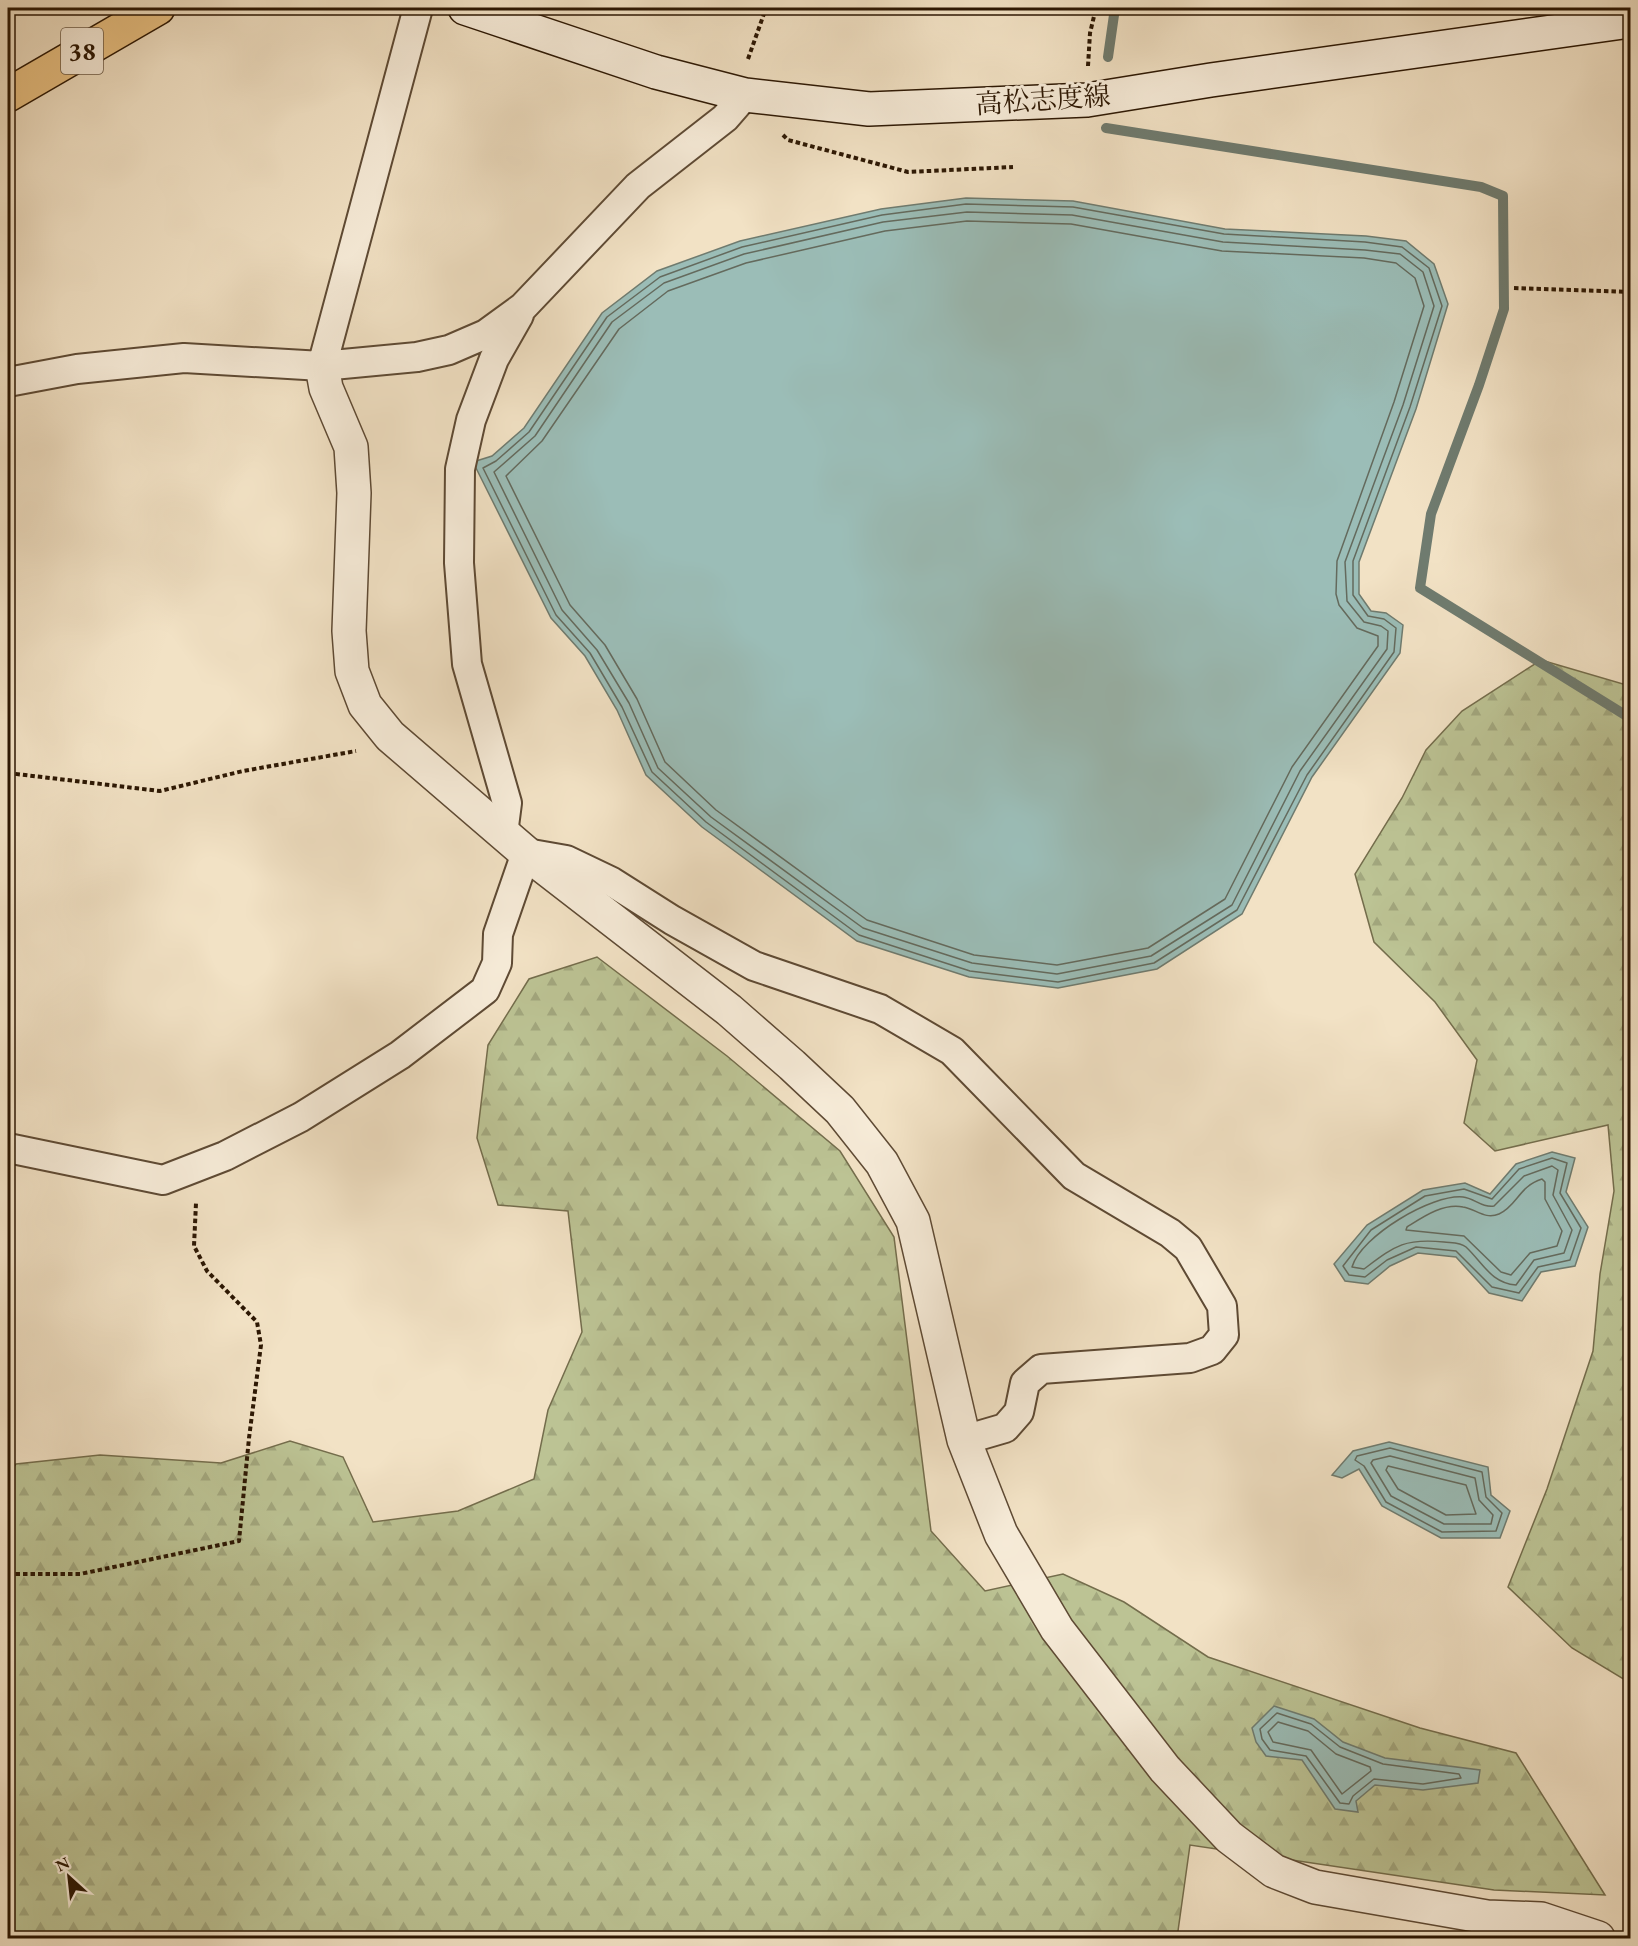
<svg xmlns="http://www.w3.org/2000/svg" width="1638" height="1946" font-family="'EB Garamond','Noto Serif JP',serif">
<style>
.forest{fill:url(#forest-firs);stroke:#746d4c;stroke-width:1.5}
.water{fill:#9bbdb7;stroke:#6f7b6f;stroke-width:1.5}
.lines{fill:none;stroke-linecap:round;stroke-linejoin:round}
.shore{stroke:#646a5d;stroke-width:1.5}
.stream{stroke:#6f7b6f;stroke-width:10}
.minor-casing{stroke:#5e4a34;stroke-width:32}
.tertiary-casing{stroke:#5e4a34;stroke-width:36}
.secondary-casing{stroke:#2c1703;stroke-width:36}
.primary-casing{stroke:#2c1703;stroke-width:36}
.path{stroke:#2c1703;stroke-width:4;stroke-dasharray:4.5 3;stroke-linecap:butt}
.minor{stroke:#f7ecd9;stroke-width:28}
.tertiary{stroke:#f7ecd9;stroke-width:33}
.secondary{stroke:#f7ecd9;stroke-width:33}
.primary{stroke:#e9c182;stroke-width:33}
.labels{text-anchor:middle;stroke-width:6;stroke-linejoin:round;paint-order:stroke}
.shield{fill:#f7ecd9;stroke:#695743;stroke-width:1.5}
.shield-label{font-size:26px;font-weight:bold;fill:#2c1703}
.street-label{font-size:27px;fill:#2c1703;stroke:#f7ecd9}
</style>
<defs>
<pattern id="forest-firs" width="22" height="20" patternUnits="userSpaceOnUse" patternTransform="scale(1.5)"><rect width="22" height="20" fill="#bcc394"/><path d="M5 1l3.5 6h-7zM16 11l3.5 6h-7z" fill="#a2a77e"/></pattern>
</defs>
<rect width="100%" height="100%" fill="#f2e2c5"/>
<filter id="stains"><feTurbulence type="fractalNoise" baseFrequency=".00333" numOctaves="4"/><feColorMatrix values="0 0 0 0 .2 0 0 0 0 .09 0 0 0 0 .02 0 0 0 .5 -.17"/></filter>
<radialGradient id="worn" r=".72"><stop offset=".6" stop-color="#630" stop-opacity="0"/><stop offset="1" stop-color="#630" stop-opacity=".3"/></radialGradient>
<path class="forest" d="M1541,660L1630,686V1683L1572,1648L1508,1587L1547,1489L1593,1351L1600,1274L1614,1191L1608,1125L1495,1151L1464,1123L1477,1060L1435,1002L1374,942L1355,874L1402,798L1426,750L1462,711Z
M597,957L727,1056L840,1151L894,1237L931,1531L985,1591L1063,1574L1124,1602L1208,1657L1420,1728L1516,1753L1605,1895L1494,1890L1190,1845L1177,1938H8V1475L16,1464L100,1455L221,1463L290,1441L343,1457L373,1522L458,1511L534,1479L548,1410L582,1332L568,1211L498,1205L477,1138L488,1045L529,979Z"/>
<path class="water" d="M966,198L1073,201L1225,229L1366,236L1406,241L1434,264L1448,304L1416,409L1359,562V594L1371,611L1386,613L1403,625L1400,653L1312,777L1242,914L1157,969L1058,988L969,977L857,941L702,827L646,775L617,710L585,656L551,618L473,462L492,456L524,428L602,313L657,271L740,241L881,209Z
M1552,1152L1575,1158L1566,1192L1588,1227L1575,1266L1541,1272L1522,1301L1489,1293L1456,1257L1418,1253L1390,1266L1368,1284L1345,1281L1334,1264L1367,1225L1423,1190L1465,1183L1490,1194L1516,1164Z
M1389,1442L1488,1467L1491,1495L1510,1511L1500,1538H1441L1382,1506L1359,1469L1342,1478L1332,1475L1353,1451Z
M1274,1706L1314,1719L1343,1742L1385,1758L1480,1770L1478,1783L1423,1790L1375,1785L1356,1801L1358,1812L1335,1809L1302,1760L1266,1756L1256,1742L1252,1728Z"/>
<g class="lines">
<path class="shore" d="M966,204L1073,207L1224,234L1365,242L1402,247L1429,268L1442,306L1410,407L1353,561V595L1368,616L1384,619L1396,628L1394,652L1307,775L1237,910L1154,963L1058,982L970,971L859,935L706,822L652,772L622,707L590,653L556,615L483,468L496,461L529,432L607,317L660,277L742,247L882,215Z
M967,212L1072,215L1223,242L1365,250L1400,254L1423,272L1434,306L1403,405L1345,562L1347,601L1364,622L1381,626L1388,631L1387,649L1300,771L1232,905L1151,956L1057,974L972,963L863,928L711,817L658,768L629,703L597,650L562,610L494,472L535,436L612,322L664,283L744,254L883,222Z
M967,221L1071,224L1222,251L1364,258L1396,263L1415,278L1424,306L1394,402L1337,561L1336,594L1339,605L1357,628L1378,636V646L1292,767L1225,899L1148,948L1057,965L974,955L867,920L716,810L665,762L637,699L605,645L570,605L506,476L542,441L619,329L668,291L746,263L885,231Z
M1552,1158L1567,1163L1560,1193L1581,1228L1570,1260L1538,1267L1519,1293L1492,1287L1456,1251L1416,1247L1387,1260L1365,1277L1349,1275L1343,1266L1371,1230L1425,1196L1464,1189L1492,1199L1519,1169Z
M1552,1166L1558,1170L1553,1195L1572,1230L1564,1253L1534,1260L1516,1285C1491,1283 1483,1263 1466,1247C1460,1242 1451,1243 1444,1242C1404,1238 1395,1246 1364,1269L1352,1267C1361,1236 1432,1194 1463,1197C1474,1198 1482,1208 1494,1206L1524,1176Z
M1542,1179L1545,1182V1199L1562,1231L1557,1246L1530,1253L1511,1275L1501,1272L1464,1236L1406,1230L1407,1227C1423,1217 1443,1203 1463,1207C1476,1209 1485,1220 1499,1214C1517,1206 1519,1186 1542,1179Z
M1390,1448L1482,1472L1486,1497L1502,1513L1496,1531L1442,1532L1386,1502L1364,1466L1355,1460L1357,1456Z
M1390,1456L1475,1478L1479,1500L1493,1515L1491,1524H1444L1391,1496L1371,1463L1373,1460Z
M1388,1466L1466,1485L1476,1514L1446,1515L1398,1489L1386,1470Z
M1277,1713L1311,1724L1340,1747L1383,1764L1459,1774L1461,1778L1423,1784L1374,1779L1353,1796L1349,1804L1340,1803L1306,1756L1270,1750L1262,1739L1260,1729Z
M1278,1722L1308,1731L1336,1754L1370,1767L1371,1771L1342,1794L1311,1750L1273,1742L1268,1732Z"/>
<path class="stream" d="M1108,57L1115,8
M1106,128L1481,187L1503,196L1504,309L1479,385L1431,514L1420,588L1630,718"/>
<g class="minor-casing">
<path id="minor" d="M322,366L418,8
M8,382L77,369L184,358L322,366L417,357L449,350L486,334L523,307L638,186L725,118L745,95
M503,834L507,803L467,664L459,563L460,469L471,420L494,359L519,315
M8,1148L163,1180L225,1156L301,1117L400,1055L485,990L497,963L498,934L526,853L566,860L612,882L672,920L754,966L880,1009L952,1051L1074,1176L1170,1233L1188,1248L1222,1306L1224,1335L1212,1350L1190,1358L1041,1369L1025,1383L1019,1412L1005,1428L964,1440"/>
</g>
<g class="tertiary-casing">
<path id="tertiary" d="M322,366L326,388L351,447L354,493L349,631L352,671L365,705L390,736L526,853L729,1010L792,1065L840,1110L882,1163L913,1221L964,1440L1001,1534L1057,1629L1165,1769L1229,1837L1274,1871L1315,1887L1487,1917L1541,1919L1598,1938"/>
</g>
<g class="secondary-casing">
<path id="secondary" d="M465,8L656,72L745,95L869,109L1087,100L1211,80L1630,21"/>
</g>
<g class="primary-casing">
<path id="primary" d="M8,95L158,8"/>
</g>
<path class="path" d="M748,59L766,8
M1088,66L1090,33L1096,8
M783,135L788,140L908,172L1013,167
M1514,288L1630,292
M8,773L160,791L243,771L356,751
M8,1574H80L239,1541L249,1438L261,1345L257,1322L207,1271L194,1246L196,1203"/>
<use href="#minor" class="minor"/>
<use href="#tertiary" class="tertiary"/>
<use href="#secondary" class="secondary"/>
<use href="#primary" class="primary"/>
</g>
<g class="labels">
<rect class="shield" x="61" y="28" width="42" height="46" rx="4.5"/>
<g class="shield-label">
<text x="82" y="60">38</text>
</g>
<g class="street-label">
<text transform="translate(1043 100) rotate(-4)" y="9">高松志度線</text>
</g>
</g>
<rect width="1638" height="1946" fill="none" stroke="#f2e2c5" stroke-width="30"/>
<rect x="9" y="9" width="1620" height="1928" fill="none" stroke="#2c1703" stroke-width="3"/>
<rect x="15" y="15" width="1608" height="1916" fill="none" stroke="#2c1703" stroke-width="1.5"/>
<g transform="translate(69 1877) rotate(333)" stroke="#f7ecd9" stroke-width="4.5" paint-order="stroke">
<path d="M0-4.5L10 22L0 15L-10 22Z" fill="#2c1703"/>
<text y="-9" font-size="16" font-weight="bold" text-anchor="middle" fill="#2c1703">N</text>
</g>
<rect width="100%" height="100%" filter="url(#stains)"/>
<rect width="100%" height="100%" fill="url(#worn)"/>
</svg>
